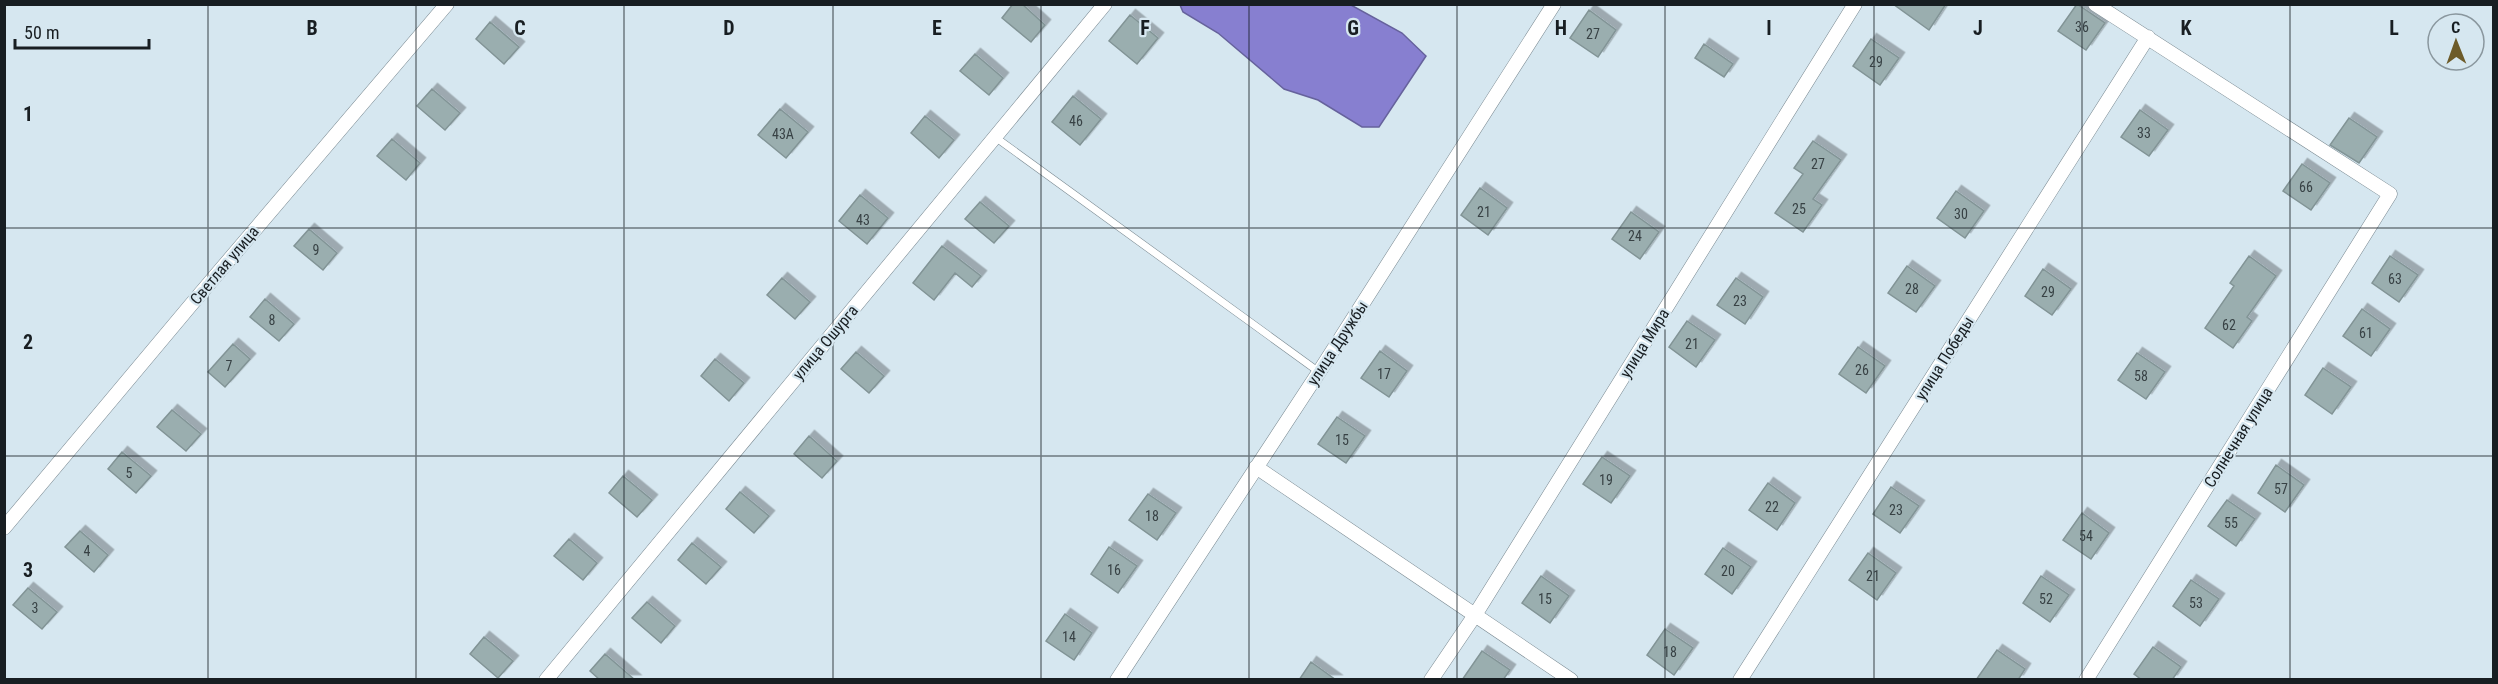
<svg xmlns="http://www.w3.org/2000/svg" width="2498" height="684" font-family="'Roboto Condensed',sans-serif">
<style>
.water{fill:#877fd0;stroke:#66629c;stroke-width:1.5}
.building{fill:#9aaeaf;stroke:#829496;stroke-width:1.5;filter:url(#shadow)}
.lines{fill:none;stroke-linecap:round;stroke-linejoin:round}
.service-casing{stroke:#798890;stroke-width:8}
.minor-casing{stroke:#798890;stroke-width:15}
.service{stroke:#fff;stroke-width:7}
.minor{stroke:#fff;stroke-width:14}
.grid{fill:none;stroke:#181e22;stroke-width:1.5;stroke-opacity:0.55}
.labels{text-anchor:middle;stroke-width:4.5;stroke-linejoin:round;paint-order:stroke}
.number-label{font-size:14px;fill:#384245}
.street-label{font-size:16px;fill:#181e22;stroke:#d6e7f0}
.grid-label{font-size:20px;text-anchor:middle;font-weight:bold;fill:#181e22;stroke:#d6e7f0;stroke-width:4.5;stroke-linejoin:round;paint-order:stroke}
</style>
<defs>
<filter id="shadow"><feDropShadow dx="5.5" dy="-5.5" stdDeviation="0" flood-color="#0004"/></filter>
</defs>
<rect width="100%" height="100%" fill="#d6e7f0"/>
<path class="water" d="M1180,5H1351L1402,33L1426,56L1379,127H1362L1318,100L1284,89L1218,33L1183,12Z"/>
<path class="building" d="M1013,4H1022L1045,25L1031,42L1002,18Z
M1893,4H1946L1929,30Z
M2077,4L2105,23L2086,50L2058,31Z
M1589,10L1616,30L1598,57L1570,38Z
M1130,15L1158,38L1137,64L1109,41Z
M490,22L519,47L504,64L476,39Z
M1871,39L1899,58L1880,85L1853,66Z
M1704,44L1733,64L1724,77L1695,58Z
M975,54L1003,78L989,95L960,71Z
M432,89L460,113L445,130L417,106Z
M1073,96L1101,119L1080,145L1052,122Z
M780,109L808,132L786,158L758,135Z
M2140,110L2168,130L2149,156L2121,137Z
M925,116L954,140L939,158L911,133Z
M2349,118L2377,137L2359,163L2330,145Z
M392,139L420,163L406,180L377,156Z
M1813,141L1841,160L1813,199L1822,205L1803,232L1775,213L1803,174L1794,168Z
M2302,164L2330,183L2311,210L2283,191Z
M1480,188L1507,208L1488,235L1461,215Z
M1956,191L1984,211L1965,238L1937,218Z
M860,195L888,218L867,244L839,221Z
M980,202L1009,226L994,243L965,219Z
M1631,212L1659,232L1640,259L1612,239Z
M309,229L337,253L323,270L294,246Z
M942,246L981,276L972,287L955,273L934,300L913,283Z
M2249,256L2276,276L2247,317L2252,321L2233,348L2205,328L2234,286L2230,283Z
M2390,256L2418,275L2399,302L2372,283Z
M1907,266L1935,286L1916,312L1888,293Z
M2043,269L2071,289L2052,315L2025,296Z
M782,278L810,302L795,319L767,295Z
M1736,278L1763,297L1745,324L1717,305Z
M265,299L294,324L279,341L250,317Z
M2362,309L2390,329L2371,356L2343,336Z
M1687,321L1715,340L1696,367L1669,347Z
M233,344L250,359L225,387L208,372Z
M1858,347L1885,366L1866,393L1839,374Z
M1380,351L1407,371L1389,397L1361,378Z
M856,352L884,376L869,393L841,369Z
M2137,353L2165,372L2146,399L2118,380Z
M715,359L744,383L729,401L701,376Z
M2323,368L2351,387L2332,414L2305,395Z
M172,410L201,434L186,451L157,427Z
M1337,417L1365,436L1346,463L1318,444Z
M809,436L837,461L822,478L794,454Z
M122,452L151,476L136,493L108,469Z
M1602,457L1630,476L1611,503L1583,484Z
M2276,465L2304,485L2285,512L2258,493Z
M623,476L652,500L637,517L609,493Z
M1768,483L1795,503L1777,530L1749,510Z
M1891,487L1919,506L1900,533L1873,514Z
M740,492L769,516L754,533L726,509Z
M1148,494L1176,513L1157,540L1129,520Z
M2227,500L2255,519L2236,546L2208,526Z
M2082,513L2109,533L2091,559L2063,540Z
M80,531L108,555L94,572L65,547Z
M569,539L597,563L583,580L554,556Z
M692,543L721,567L706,584L678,560Z
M1109,547L1137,566L1118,593L1091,574Z
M1723,548L1751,567L1732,594L1705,574Z
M1868,553L1896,573L1877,600L1849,580Z
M1541,576L1569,596L1550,623L1522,603Z
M2041,576L2069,595L2050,622L2023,603Z
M2191,580L2219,599L2200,626L2173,606Z
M28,588L57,612L42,629L13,605Z
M647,602L675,626L661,643L632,618Z
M1065,614L1092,633L1074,660L1046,641Z
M1665,629L1693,648L1674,675L1647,655Z
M484,637L513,661L498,678L470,654Z
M2153,647L2181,667L2172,680H2142L2134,674Z
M1997,650L2025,669L2018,680H1976Z
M1482,651L1510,670L1503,680H1462Z
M605,654L635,680H600L590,671Z
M1311,662L1336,680H1299Z"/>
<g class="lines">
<g class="service-casing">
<path id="service" d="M995,137L1319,372"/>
</g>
<g class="minor-casing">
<path id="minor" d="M1256,467L1571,680
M4,528L200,294L447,4
M546,680L1105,4
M1117,680L1319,372L1554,4
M1431,680L1475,615L1855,4
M1740,680L2148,37
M2086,680L2390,194L2095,4"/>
</g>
<use href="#service" class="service"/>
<use href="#minor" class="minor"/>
</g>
<path class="grid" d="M208,4V680M416,4V680M624,4V680M833,4V680M1041,4V680M1249,4V680M1457,4V680M1665,4V680M1874,4V680M2082,4V680M2290,4V680M4,228H2494M4,456H2494"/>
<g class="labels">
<g class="number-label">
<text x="2082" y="32">36</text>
<text x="1593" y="39">27</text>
<text x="1876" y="67">29</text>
<text x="1076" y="126">46</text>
<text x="2144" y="138">33</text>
<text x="783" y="139">43А</text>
<text x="1818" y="169">27</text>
<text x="2306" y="192">66</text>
<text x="1799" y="214">25</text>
<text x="1484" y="217">21</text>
<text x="1961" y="219">30</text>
<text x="863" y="225">43</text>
<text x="1635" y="241">24</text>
<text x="316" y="255">9</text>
<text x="2395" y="284">63</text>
<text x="1912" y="294">28</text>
<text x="2048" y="297">29</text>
<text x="1740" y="306">23</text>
<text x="272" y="325">8</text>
<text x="2229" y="330">62</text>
<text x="2366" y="338">61</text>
<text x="1692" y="349">21</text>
<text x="229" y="371">7</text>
<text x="1862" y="375">26</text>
<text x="1384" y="379">17</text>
<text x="2141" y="381">58</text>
<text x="1342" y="445">15</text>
<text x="129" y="478">5</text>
<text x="1606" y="485">19</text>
<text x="2281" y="494">57</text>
<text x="1772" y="512">22</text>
<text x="1896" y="515">23</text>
<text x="1152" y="521">18</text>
<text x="2231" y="528">55</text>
<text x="2086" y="541">54</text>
<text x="87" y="556">4</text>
<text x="1114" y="575">16</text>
<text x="1728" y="576">20</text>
<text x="1873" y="581">21</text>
<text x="1545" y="604">15</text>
<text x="2046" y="604">52</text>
<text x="2196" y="608">53</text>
<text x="35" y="613">3</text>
<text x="1069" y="642">14</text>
<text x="1670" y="657">18</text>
</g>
<g class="street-label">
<text transform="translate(224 265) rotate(-50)" y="6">Светлая улица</text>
<text transform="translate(825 342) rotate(-50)" y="6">улица Ошурга</text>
<text transform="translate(1337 343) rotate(-57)" y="6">улица Дружбы</text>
<text transform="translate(1644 343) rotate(-58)" y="6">улица Мира</text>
<text transform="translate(1944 358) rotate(-58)" y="6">улица Победы</text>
<text transform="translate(2238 437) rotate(-58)" y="6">Солнечная улица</text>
</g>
</g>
<g class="grid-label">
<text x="312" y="35">B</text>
<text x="520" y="35">C</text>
<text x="729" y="35">D</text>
<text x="937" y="35">E</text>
<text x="1145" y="35">F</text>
<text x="1353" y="35">G</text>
<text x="1561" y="35">H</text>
<text x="1769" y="35">I</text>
<text x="1978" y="35">J</text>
<text x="2186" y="35">K</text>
<text x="2394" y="35">L</text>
<text x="28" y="121">1</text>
<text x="28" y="349">2</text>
<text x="28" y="577">3</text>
</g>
<rect width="2498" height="684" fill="none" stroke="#181e22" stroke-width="12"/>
<g transform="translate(2456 42) rotate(359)"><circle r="28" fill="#d6e7f0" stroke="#8a979e" stroke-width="1.5"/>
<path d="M0-4.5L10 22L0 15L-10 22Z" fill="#6d5b29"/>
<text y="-9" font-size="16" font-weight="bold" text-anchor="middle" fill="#181e22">С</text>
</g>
<path d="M15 39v9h134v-9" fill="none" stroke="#181e22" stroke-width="3"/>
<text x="24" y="39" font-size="18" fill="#181e22" stroke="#d6e7f0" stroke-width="4.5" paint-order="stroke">50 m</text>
</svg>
